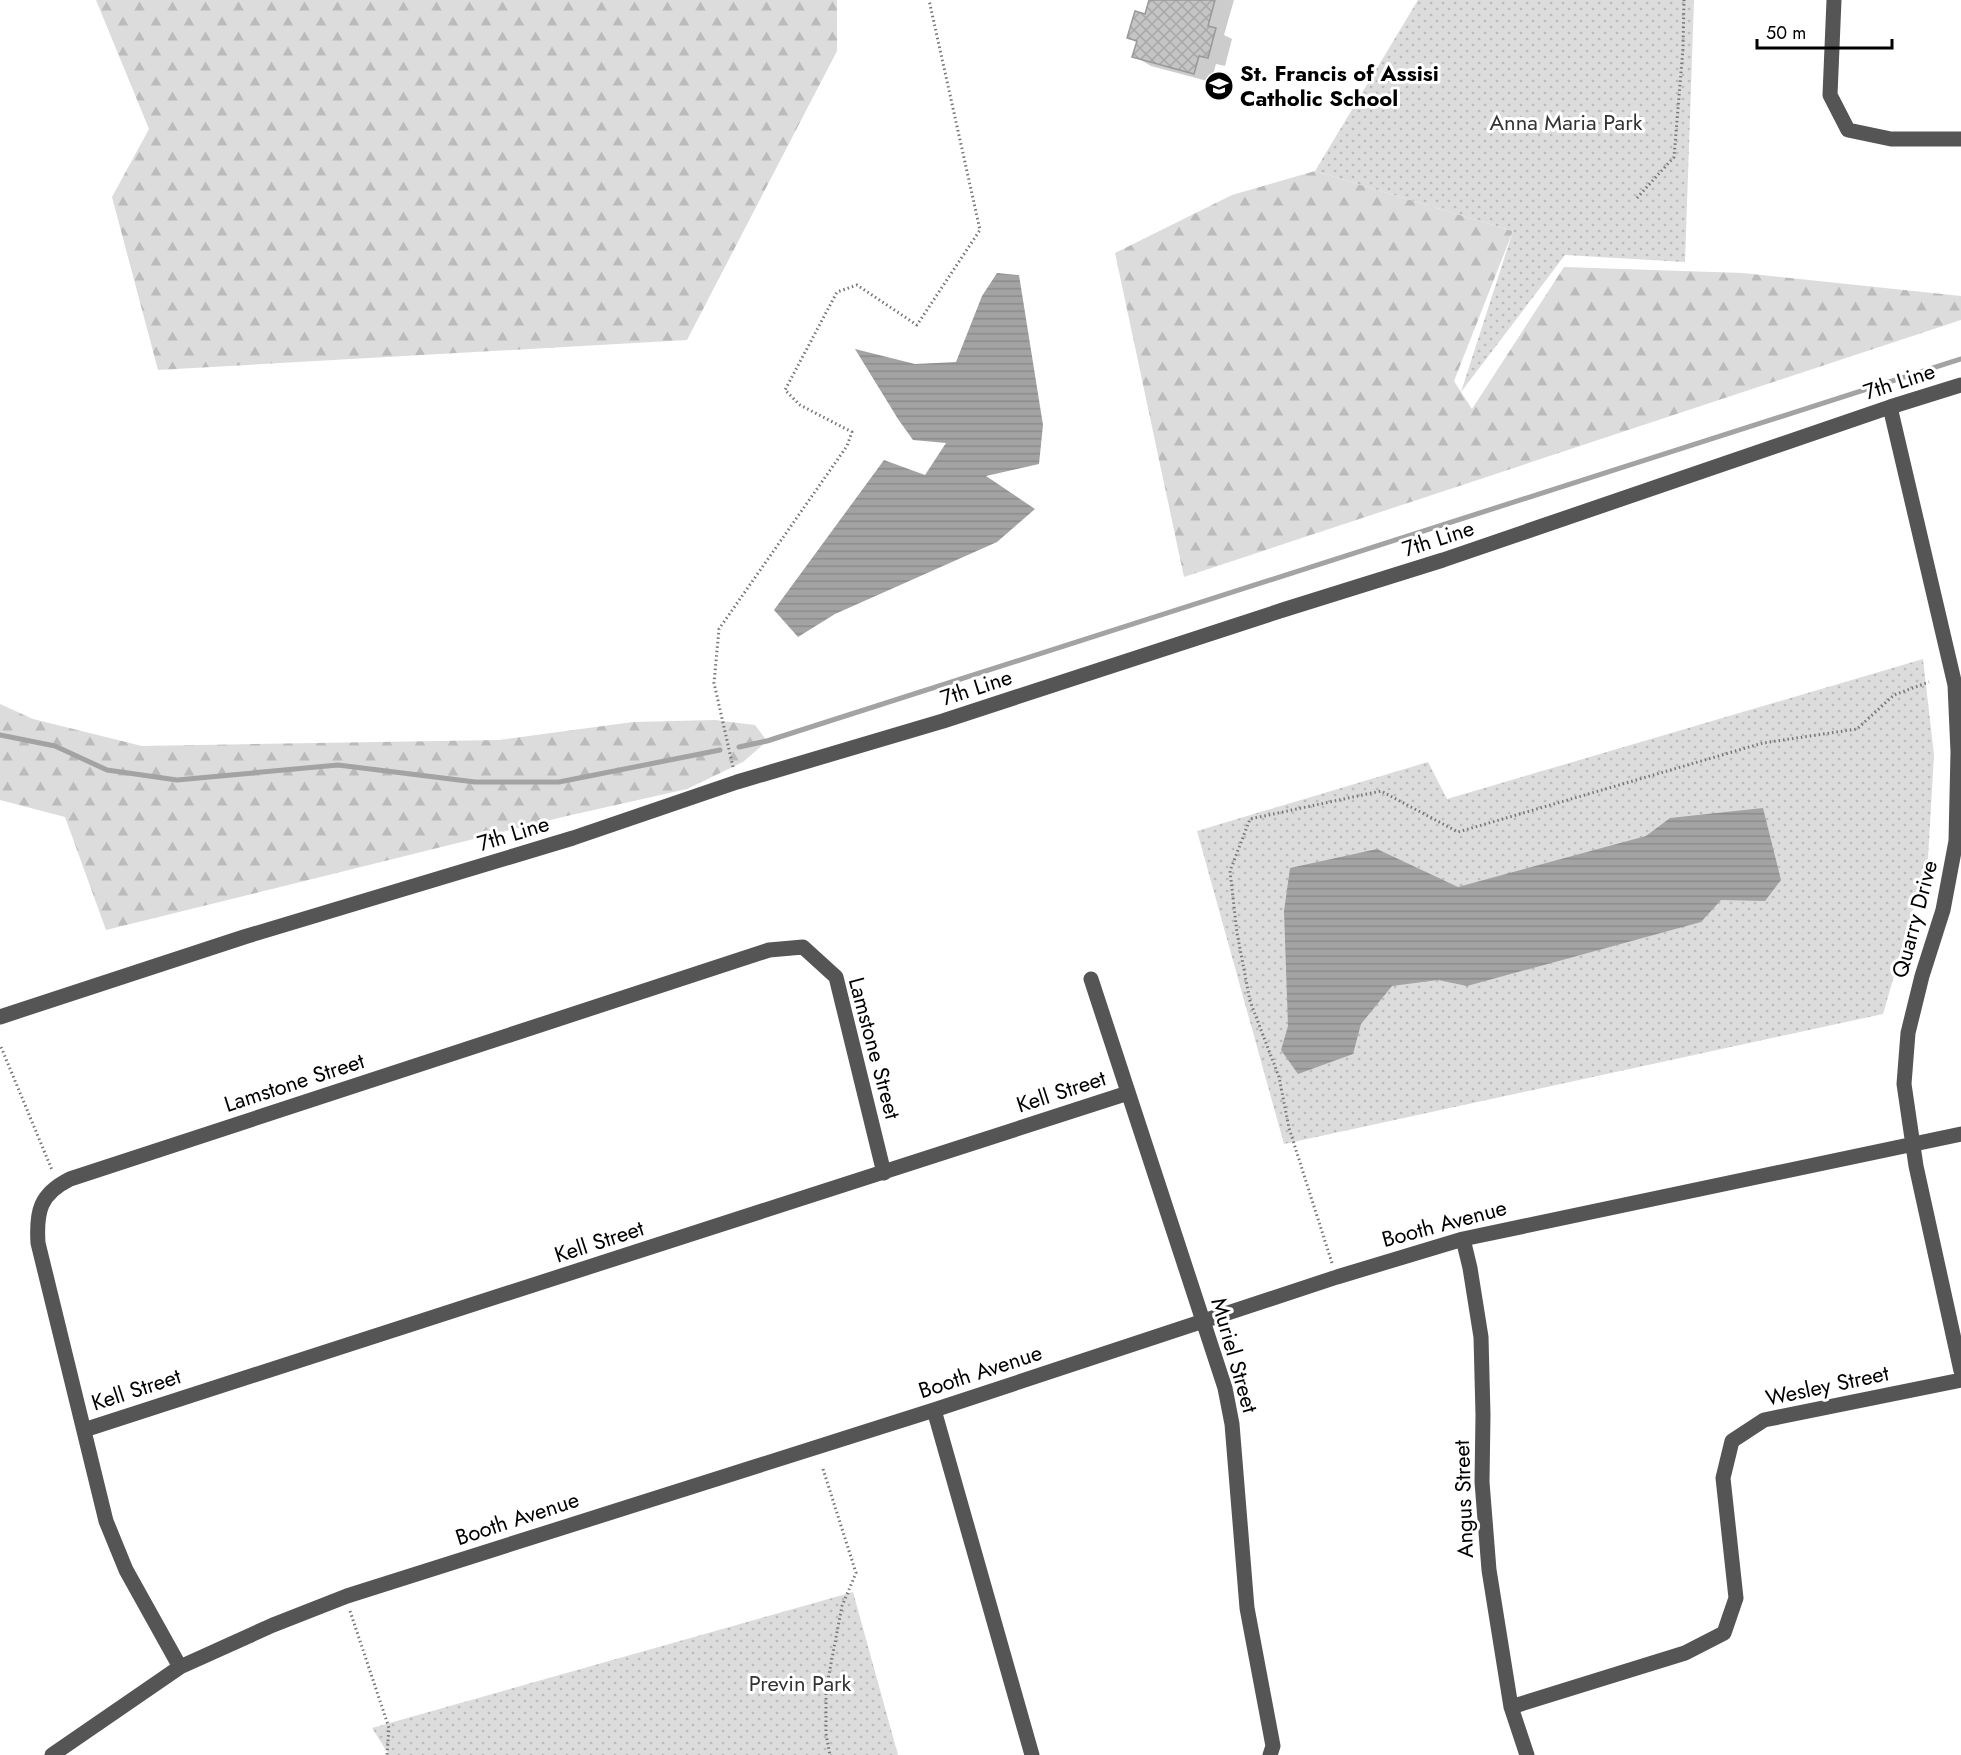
<svg xmlns="http://www.w3.org/2000/svg" width="1961" height="1755" font-family="Jost,sans-serif">
<style>
.forest{fill:url(#forest-firs)}
.park{fill:url(#park-dots)}
.water{fill:url(#water-rules)}
.shadow{fill:#0003}
.lines{fill:none;stroke-linecap:round;stroke-linejoin:round}
.stream{stroke:#a3a3a3;stroke-width:5}
.building{fill:url(#building-cross-hatch);stroke:#999;stroke-width:1.5}
.path{stroke:#777;stroke-width:3;stroke-dasharray:1.5 3;stroke-linecap:butt}
.minor{stroke:#555;stroke-width:15}
.labels{text-anchor:middle;stroke-width:6;stroke-linejoin:round;paint-order:stroke}
.poi-label{font-size:22px;font-weight:bold;fill:#000;stroke:#fff;text-anchor:start}
.park-label{font-size:22px;fill:#333;stroke:#fff}
.street-label{font-size:22px;fill:#000;stroke:#fff}
</style>
<defs>
<pattern id="forest-firs" width="22" height="20" patternUnits="userSpaceOnUse" patternTransform="scale(1.5)"><rect width="22" height="20" fill="#dcdcdc"/><path d="M5 1l3.5 6h-7zM16 11l3.5 6h-7z" fill="#bbb"/></pattern>
<pattern id="park-dots" width="8" height="8" patternUnits="userSpaceOnUse" patternTransform="scale(1.5)"><rect width="8" height="8" fill="#dcdcdc"/><path d="M2 2h.1M6 6h.1" fill="none" stroke="#bbb" stroke-width="1.8" stroke-linecap="round"/></pattern>
<pattern id="water-rules" width="6" height="5" patternUnits="userSpaceOnUse" patternTransform="scale(1.5)"><rect width="6" height="5" fill="#a3a3a3"/><path d="M0 2.5h6" fill="none" stroke="#8b8b8b"/></pattern>
<pattern id="building-cross-hatch" width="8" height="8" patternUnits="userSpaceOnUse" patternTransform="scale(1.5)"><rect width="8" height="8" fill="#c4c4c4"/><path d="M0 0l8 8M0 8l8-8" fill="none" stroke="#a7a7a7"/></pattern>
</defs>
<rect width="100%" height="100%" fill="#fff"/>
<path class="forest" d="M96,0H837V51L687,340L158,370L112,197L149,129Z
M1315,171L1513,231L1454,381L1472,409L1564,267L1743,273L1961,296V320L1184,577L1115,253L1232,195Z
M0,704L33,719L142,746L499,740L633,722L715,720L755,725L767,741L743,762L687,789L567,816L106,930L65,817L0,800Z"/>
<path class="park" d="M1418,0H1694L1685,262L1565,255L1461,392L1513,231L1315,171Z
M1923,659L1934,755L1928,858L1883,1014L1284,1144L1197,831L1428,762L1447,799Z
M853,1592L898,1755H389L372,1728Z"/>
<path class="water" d="M997,273L1019,275L1043,425L1039,464L986,476L1035,509L997,542L835,614L798,637L774,610L884,460L925,475L946,443L913,440L898,419L855,349L915,364L956,362L982,296Z
M1763,808L1781,880L1765,901L1721,900L1701,922L1467,986L1438,980L1392,986L1361,1024L1353,1054L1298,1074L1281,1050L1288,1026L1284,911L1290,868L1377,849L1458,887L1646,836L1670,818Z"/>
<path class="shadow" d="M1150,0H1234L1224,35L1232,39L1225,66L1216,64L1211,82L1151,66L1134,56L1138,43L1129,38L1146,16Z"/>
<g class="lines">
<path class="stream" d="M0,735L55,746L107,770L177,780L338,765L475,782H559L720,750
M739,747L767,741L1961,359"/>
</g>
<path class="building" d="M1149,0H1215L1208,26L1216,28L1208,58L1199,56L1194,74L1132,57L1137,41L1127,38L1135,11L1145,14Z"/>
<g class="lines">
<path class="path" d="M1637,198L1674,157L1683,48L1684,0
M733,767L714,683L719,629L847,446L852,432L800,405L785,390L837,292L857,285L917,325L980,230L929,0
M1,1047L52,1170
M1332,1263L1289,1128L1279,1077L1250,1001L1237,933L1230,871L1250,819L1381,791L1458,832L1763,743L1857,729L1894,695L1929,682
M823,1469L856,1573L842,1606L826,1690V1734L830,1755
M350,1611L389,1728L387,1755"/>
<path class="minor" d="M1834,0L1830,95L1848,130L1891,139H1961
M1890,407L1955,685L1958,752L1956,841L1943,910L1922,976L1908,1033L1904,1084L1916,1166L1961,1371
M1091,979L1225,1388L1232,1424L1247,1608L1273,1746L1270,1755
M0,1017L244,937L573,838L737,782L943,721L1286,609L1443,560L1890,407L1961,385
M1463,1239L1470,1268L1481,1337L1483,1415L1482,1482L1489,1570L1511,1707L1527,1755
M934,1410L1032,1755
M84,1430L1128,1093
M180,1667L126,1570L106,1521L38,1243C36,1211 40,1194 70,1179L769,950L803,947L836,977L884,1173
M1511,1707L1685,1653L1724,1633L1736,1598L1723,1478L1732,1441L1764,1420L1961,1380
M52,1755L180,1667L273,1625L347,1596L934,1410L1337,1277L1463,1239L1961,1134"/>
</g>
<defs>
<g id="school-disc" transform="scale(1.5)"><circle r="9.5" fill="#000" stroke="#fff"/><path d="M0-5L7-2L0 1L-7-2ZM-4 1L0 2.5L4 1V4Q0 6-4 4Z" fill="#fff"/></g>
</defs>
<g fill-rule="evenodd">
<use href="#school-disc" x="1219" y="86"/>
</g>
<g class="labels">
<g class="poi-label">
<text x="1240" y="81">St. Francis of Assisi<tspan x="1240" dy="25">Catholic School</tspan></text>
</g>
<g class="park-label">
<text x="1566" y="130">Anna Maria Park</text>
<text x="800" y="1691">Previn Park</text>
</g>
<g class="street-label">
<text transform="translate(1899 381) rotate(-18)" y="8">7th Line</text>
<text transform="translate(1438 538) rotate(-18)" y="8">7th Line</text>
<text transform="translate(976 687) rotate(-18)" y="8">7th Line</text>
<text transform="translate(513 833) rotate(-17)" y="8">7th Line</text>
<text transform="translate(1914 919) rotate(-75)" y="8">Quarry Drive</text>
<text transform="translate(875 1048) rotate(75)" y="8">Lamstone Street</text>
<text transform="translate(294 1082) rotate(-18)" y="8">Lamstone Street</text>
<text transform="translate(1061 1091) rotate(-18)" y="8">Kell Street</text>
<text transform="translate(1444 1223) rotate(-15)" y="8">Booth Avenue</text>
<text transform="translate(599 1241) rotate(-18)" y="8">Kell Street</text>
<text transform="translate(1235 1355) rotate(74)" y="8">Muriel Street</text>
<text transform="translate(980 1371) rotate(-18)" y="8">Booth Avenue</text>
<text transform="translate(1827 1385) rotate(-12)" y="8">Wesley Street</text>
<text transform="translate(136 1389) rotate(-18)" y="8">Kell Street</text>
<text transform="translate(1463 1499) rotate(-92)" y="8">Angus Street</text>
<text transform="translate(517 1518) rotate(-18)" y="8">Booth Avenue</text>
</g>
</g>
<path d="M1757 39v9h135v-9" fill="none" stroke="#000000" stroke-width="3"/>
<text x="1766" y="39" font-size="18" fill="#000000" stroke="#ffffff" stroke-width="4.5" paint-order="stroke">50 m</text>
</svg>
